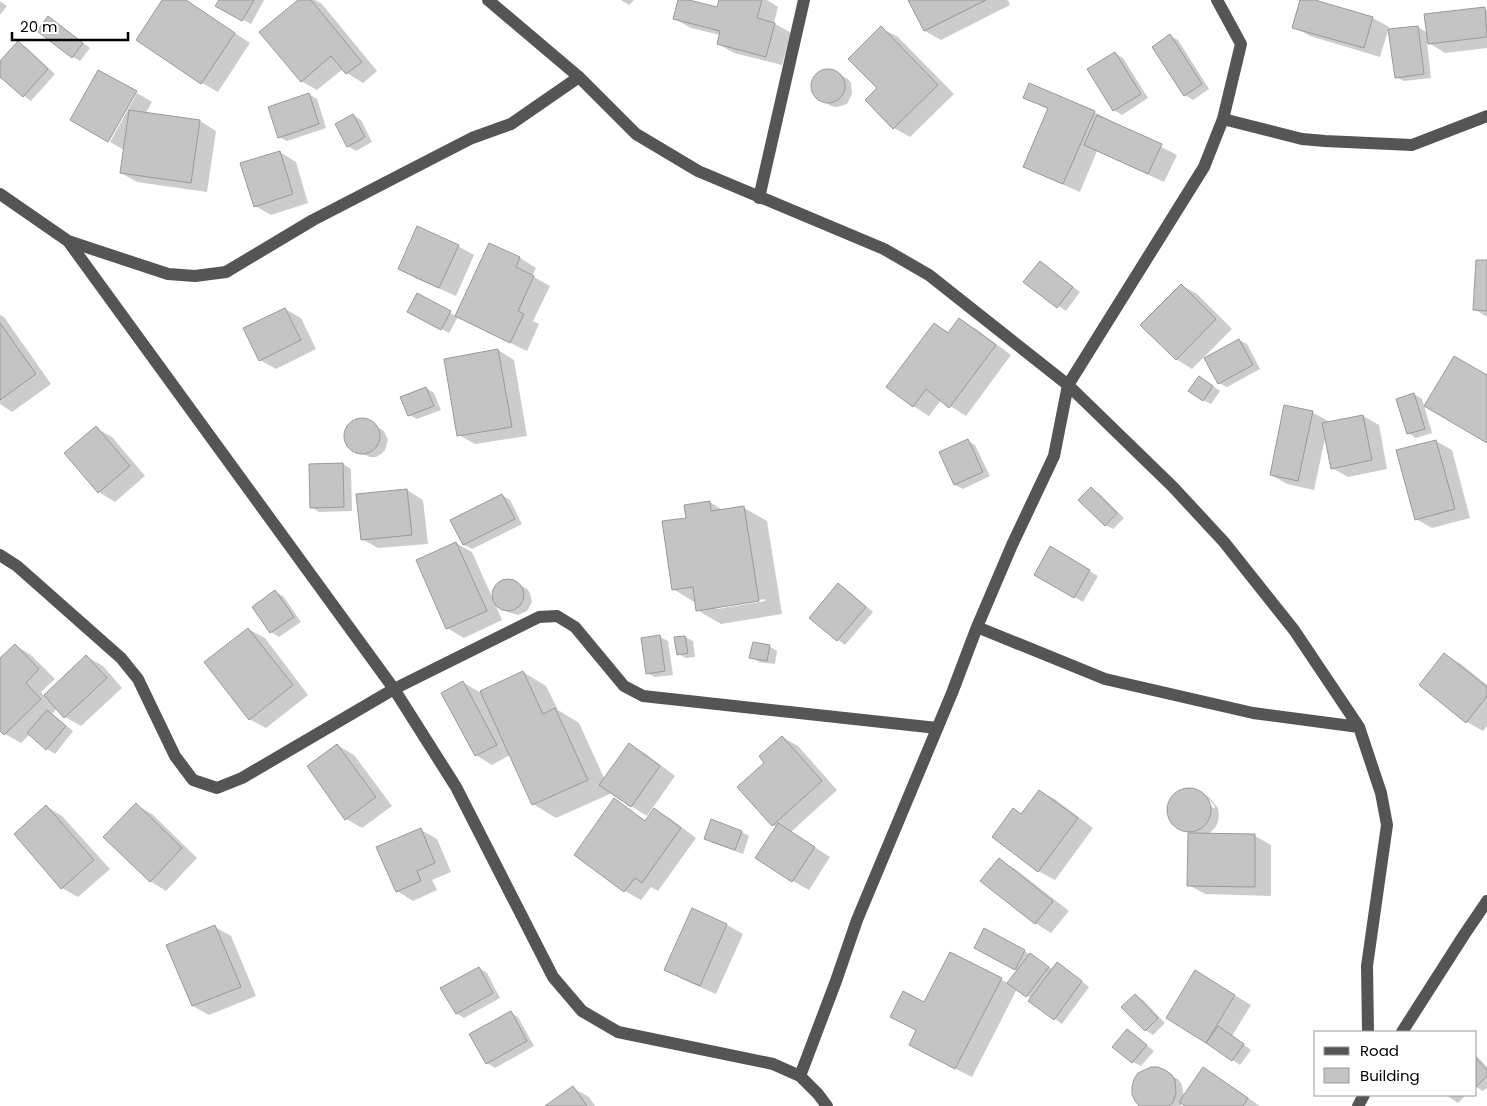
<svg xmlns="http://www.w3.org/2000/svg" width="1487" height="1106" font-family="Poppins,sans-serif">
<style>
.shadow{fill:#0003;fill-rule:evenodd}
.building{fill:#c4c4c4;stroke:#999}
.lines{fill:none;stroke-linecap:round;stroke-linejoin:round}
.minor{stroke:#555;stroke-width:12}
</style>
<rect width="100%" height="100%" fill="#fff"/>
<path class="shadow" d="M164,0H185L250,43L218,92L202,83Z
M220,0H264L251,24L217,5Z
M300,0H315L322,4L377,71L363,83L347,73L343,69L317,90L301,81Z
M621,0H634L629,5Z
M680,0L718,8L720,0H767L778,7L774,23L791,33L782,65L734,53L718,44L720,35L691,28L675,19Z
M909,0H1008L1010,5L941,40L925,31Z
M1302,0H1311L1373,18L1389,27L1380,57L1310,36L1294,27Z
M0,1L7,6L0,15Z
M1485,9L1487,10V48L1445,53L1427,42L1431,78L1404,81L1396,77L1418,27L1428,33Z
M56,22L90,48L80,61L73,57Z
M881,28L898,37L954,94L910,137L894,128L867,100L878,88Z
M1170,36L1178,40L1209,89L1193,100L1185,95Z
M18,43L26,47L55,74L31,101L24,96L0,75V63Z
M1115,53L1123,58L1148,98L1122,115L1114,110Z
M830,70L848,79L851,83L852,94L847,104L837,107L831,106L823,101L814,94L812,83L816,74L820,71Z
M137,93L152,102L145,114L200,121L216,131L207,192L137,182L121,173L124,150L110,142Z
M309,94L317,99L326,128L287,141L279,137Z
M1024,97L1094,112L1177,155L1164,182L1097,151L1080,192L1041,175L1025,166L1049,110Z
M353,115L361,120L372,142L356,151L348,146Z
M280,152L296,162L308,203L271,215L255,206Z
M490,244L520,258L536,268L532,276L550,286L533,321L539,324L527,351L458,317L449,333L409,311L417,295L456,316Z
M458,246L474,255L456,296L415,278L399,268Z
M1040,262L1080,292L1066,311L1025,282Z
M1487,262V317L1474,309Z
M1181,285L1197,294L1232,329L1192,369L1176,359Z
M285,309L301,318L316,349L276,369L260,360Z
M0,315L4,317L51,384L12,412L0,404Z
M960,320L976,329L1011,355L966,416L941,400L929,416L913,406L934,325L950,333Z
M1239,340L1247,344L1260,369L1227,387L1219,383Z
M498,350L514,360L527,436L475,444L459,435Z
M1207,382L1220,391L1211,404L1203,400Z
M426,388L434,393L441,410L417,419L409,415Z
M1414,394L1422,399L1432,433L1416,438L1408,433Z
M1312,412L1328,421V423L1363,416L1379,425L1387,469L1348,477L1332,468L1326,434L1314,490L1287,484L1271,475Z
M366,420L384,431L388,440L385,450L381,454L376,457H370L351,449L346,438L348,427L356,421Z
M96,428L112,437L145,476L115,502L99,492L66,454Z
M968,441L975,445L990,476L963,489L955,485Z
M1436,441L1452,450L1470,518L1432,528L1416,519Z
M343,464L351,469L352,511L319,512L311,507Z
M1091,489L1099,493L1124,518L1113,529L1105,525Z
M407,490L423,500L428,544L378,548L362,539Z
M502,495L510,500L522,524L472,549L464,545L452,520Z
M710,502L724,511L744,508L767,521L782,614L721,624L697,610L696,603L673,589L687,519ZM765,599V601L717,609V606Z
M456,543L472,552L492,597L494,589L500,582L510,580L527,589L530,593L532,602L527,611L518,615L508,612L496,606L502,620L464,638L447,628Z
M1050,548L1098,576L1083,602L1035,574Z
M838,585L846,589L873,612L845,645L838,640Z
M275,592L283,596L301,622L279,637L271,632L254,607Z
M248,629L265,638L308,695L266,728L249,719Z
M660,637L668,641L673,675L655,677L647,673Z
M685,637L693,641L695,657L686,658L678,654L676,638Z
M15,645L31,655L55,679L41,692L44,696L87,657L103,666L122,688L81,726L65,717L57,708L52,714L73,731L55,754L47,749L30,734L21,743L5,734L0,729V660Z
M769,646L777,651L775,664L759,662L751,657Z
M1444,654L1461,664L1487,685V726L1483,731L1467,722Z
M523,672L546,686L558,710L579,723L605,780L630,745L646,754L675,776L647,816L631,806L612,793L556,818L533,804L510,755L492,765L476,755L462,682L483,694Z
M782,737L798,746L837,790L791,832L830,857L809,890L793,881L776,827L772,825L766,763Z
M337,745L354,755L392,806L362,828L346,819Z
M1187,789L1201,792L1213,808L1215,807L1206,795L1209,797L1218,808L1219,815L1218,822L1215,828L1208,834L1255,836L1271,845V896L1205,894L1189,885L1190,833L1175,826L1168,813L1170,800L1181,791Z
M1040,791L1056,800L1093,828L1055,880L1038,871L1022,815Z
M614,800L646,821L655,810L671,819L696,838L658,891L651,887L641,900L625,891Z
M136,805L152,814L197,858L166,891L150,881Z
M46,806L62,816L110,869L78,897L62,888Z
M421,830L437,839L451,872L432,880L437,890L413,901L397,891Z
M742,832L749,836L743,854L713,843L705,838Z
M999,859L1015,869L1069,911L1051,933L1035,923Z
M693,909L727,925L743,934L716,994L682,979L666,969Z
M215,927L231,936L256,996L209,1015L193,1006L168,946Z
M1024,951L1038,959L1053,970L1065,968L1089,987L1062,1024L1030,1001L1032,999L1017,989L972,1077L926,1054L917,1030L924,1004L1001,979L1009,984L1018,971L983,952Z
M479,968L487,973L500,998L464,1018L456,1013Z
M1211,981L1251,1005L1232,1036L1251,1050L1240,1065L1207,1042L1167,1018Z
M1135,995L1143,1000L1165,1023L1153,1035L1145,1030Z
M511,1013L518,1017L534,1046L495,1068L487,1063Z
M1127,1030L1135,1035L1154,1051L1141,1066L1133,1062Z
M1476,1055L1487,1067V1088L1483,1091L1476,1087Z
M1203,1068L1219,1078L1260,1106H1187L1182,1103L1181,1106H1141L1164,1071L1179,1080L1182,1085L1184,1097Z
M573,1088L589,1097L595,1106H547Z
M1446,1095H1466L1458,1103Z"/>
<path class="building" d="M162,0H186L235,33L201,84L136,40Z
M219,0H254L242,21L215,6Z
M298,0H311L362,62L346,74L331,56L301,82L259,32Z
M678,0H689L717,7L719,0H762L757,18L775,23L766,57L717,44L720,31L673,19Z
M908,0H986L924,31Z
M1300,0H1315L1373,17L1364,48L1292,28Z
M1485,7L1487,37L1428,44L1424,14Z
M48,16L83,43L72,58L37,31Z
M881,26L938,85L893,129L865,100L877,88L848,59Z
M1418,26L1424,74L1395,78L1388,29Z
M1170,34L1202,84L1184,96L1152,47Z
M18,41L48,69L23,97L0,77V61Z
M1115,52L1141,94L1113,111L1087,69Z
M811 86a17 17 0 1 1 34 0a17 17 0 1 1-34 0Z
M98,70L137,91L108,142L70,120Z
M1029,83L1095,111L1063,184L1023,167L1048,108L1023,98Z
M309,93L319,124L278,138L268,107Z
M129,110L200,120L191,183L120,173Z
M353,114L365,137L347,147L335,124Z
M1097,115L1162,144L1148,174L1084,145Z
M280,151L293,194L254,207L240,163Z
M417,226L459,245L439,288L398,269Z
M489,243L520,257L516,267L534,276L518,311L524,314L510,343L455,316Z
M1476,260H1487V311L1473,310Z
M1040,261L1073,287L1057,308L1023,282Z
M1181,284L1216,319L1176,360L1140,325Z
M417,293L451,311L441,330L407,312Z
M285,308L301,340L259,361L243,328Z
M959,318L996,345L949,408L926,389L913,407L886,387L934,323L948,333Z
M0,323L36,374L0,400Z
M1239,339L1253,365L1218,384L1204,358Z
M498,349L512,427L457,436L444,359Z
M1454,356L1487,375V443L1424,406Z
M1199,376L1213,386L1203,401L1188,391Z
M426,387L434,406L408,416L400,397Z
M1414,393L1425,429L1407,434L1396,399Z
M1284,405L1313,411L1298,481L1270,475Z
M1363,415L1372,460L1331,469L1322,423Z
M344 436a18 18 0 1 1 36 0a18 18 0 1 1-36 0Z
M96,426L130,466L98,493L64,453Z
M968,439L983,472L954,485L939,452Z
M1436,440L1455,509L1415,520L1396,450Z
M343,463L344,507L310,508L309,464Z
M1091,487L1117,513L1105,526L1078,500Z
M407,489L412,535L361,540L356,494Z
M502,494L515,519L463,545L450,520Z
M710,501L711,511L744,506L759,601L696,611L693,587L672,590L662,521L686,518L684,505Z
M456,542L487,611L446,629L416,560Z
M1050,546L1090,570L1074,598L1034,575Z
M492 595a16 16 0 1 1 32 0a16 16 0 1 1-32 0Z
M838,583L866,607L837,641L809,618Z
M275,590L294,617L270,633L252,607Z
M248,628L293,685L249,720L204,662Z
M660,635L665,671L646,674L641,638Z
M685,636L688,653L677,655L674,637Z
M753,642L770,645L767,661L749,658Z
M15,644L39,669L26,683L41,699L4,735L0,731V658Z
M1444,653L1487,687V696L1466,723L1419,685Z
M86,655L107,678L64,718L44,695Z
M523,671L543,714L555,708L588,780L532,805L480,691Z
M463,681L497,745L475,756L441,693Z
M47,710L66,726L46,750L27,733Z
M782,736L822,781L772,826L737,787L764,763L759,756Z
M629,743L660,766L631,807L599,785Z
M337,744L376,797L345,820L307,766Z
M1167 810a22 22 0 1 1 44 0a22 22 0 1 1-44 0Z
M1039,790L1078,818L1038,872L992,837L1013,808L1021,814Z
M614,798L645,821L654,808L681,828L642,883L635,878L624,892L574,855Z
M136,803L182,848L150,882L103,837Z
M46,805L94,860L61,889L14,834Z
M711,819L742,831L735,850L704,839Z
M778,823L815,847L792,882L755,858Z
M421,828L435,863L417,871L421,881L396,892L376,847Z
M1188,833L1255,834V887L1187,886Z
M999,858L1053,901L1035,924L980,881Z
M692,908L727,924L700,986L664,970Z
M215,925L241,987L192,1006L166,945Z
M984,928L1025,950L1015,970L974,948Z
M950,952L1002,978L955,1069L909,1045L916,1030L890,1017L903,991L924,1002Z
M1030,953L1049,967L1026,997L1007,983Z
M1057,962L1082,981L1054,1020L1028,1001Z
M479,967L493,993L456,1014L440,988Z
M1195,970L1235,995L1206,1043L1166,1018Z
M1135,994L1158,1018L1145,1031L1121,1007Z
M511,1011L527,1041L486,1064L469,1034Z
M1218,1026L1244,1044L1232,1061L1206,1043Z
M1127,1029L1147,1045L1132,1063L1112,1047Z
M1476,1058L1487,1070V1076L1476,1087Z
M1151,1067H1158L1165,1070L1171,1074L1175,1080L1176,1094L1173,1102L1169,1106H1139L1135,1101L1132,1094V1087L1134,1079L1138,1073Z
M1203,1067L1248,1098L1243,1106H1185L1179,1102Z
M573,1086L587,1106H545Z"/>
<g class="lines">
<path class="minor" d="M488,0L579,77L636,134L698,171L884,249L929,275L1068,385L1204,167L1223,119L1241,44L1217,0
M1223,119L1302,139L1325,141L1412,145L1487,116
M0,194L68,241L394,689L456,787L553,977L582,1011L618,1032L773,1064L800,1076L818,1094L827,1106
M759,198L804,0
M68,241L168,274L195,276L226,272L313,220L433,158L472,138L511,124L579,77
M0,555L17,566L121,658L138,679L175,756L193,780L217,788L242,778L394,689L539,617L557,616L575,627L624,686L643,696L937,728
M977,627L1105,679L1253,713L1359,727
M1402,1032L1464,935L1487,901
M800,1076L836,981L857,920L952,693L977,627L1012,545L1054,456L1068,385L1173,487L1224,542L1294,630L1359,727L1381,793L1387,825L1367,966L1368,1032
M1358,1106L1364,1095"/>
</g>
<rect x="1314" y="1031" width="162" height="65" fill="#ffffff" stroke="#999999"/>
<rect x="1324" y="1047" width="25" height="8" fill="#555555" stroke="#999999"/>
<text x="1360" y="1056" font-size="15" fill="#000000">Road</text>
<rect x="1324" y="1068" width="25" height="15" fill="#c4c4c4" stroke="#999999"/>
<text x="1360" y="1081" font-size="15" fill="#000000">Building</text>
<path d="M12 32v8h116v-8" fill="none" stroke="#000000" stroke-width="2.5"/>
<text x="20" y="32" font-size="15" fill="#000000" stroke="#ffffff" stroke-width="4" paint-order="stroke">20 m</text>
</svg>
